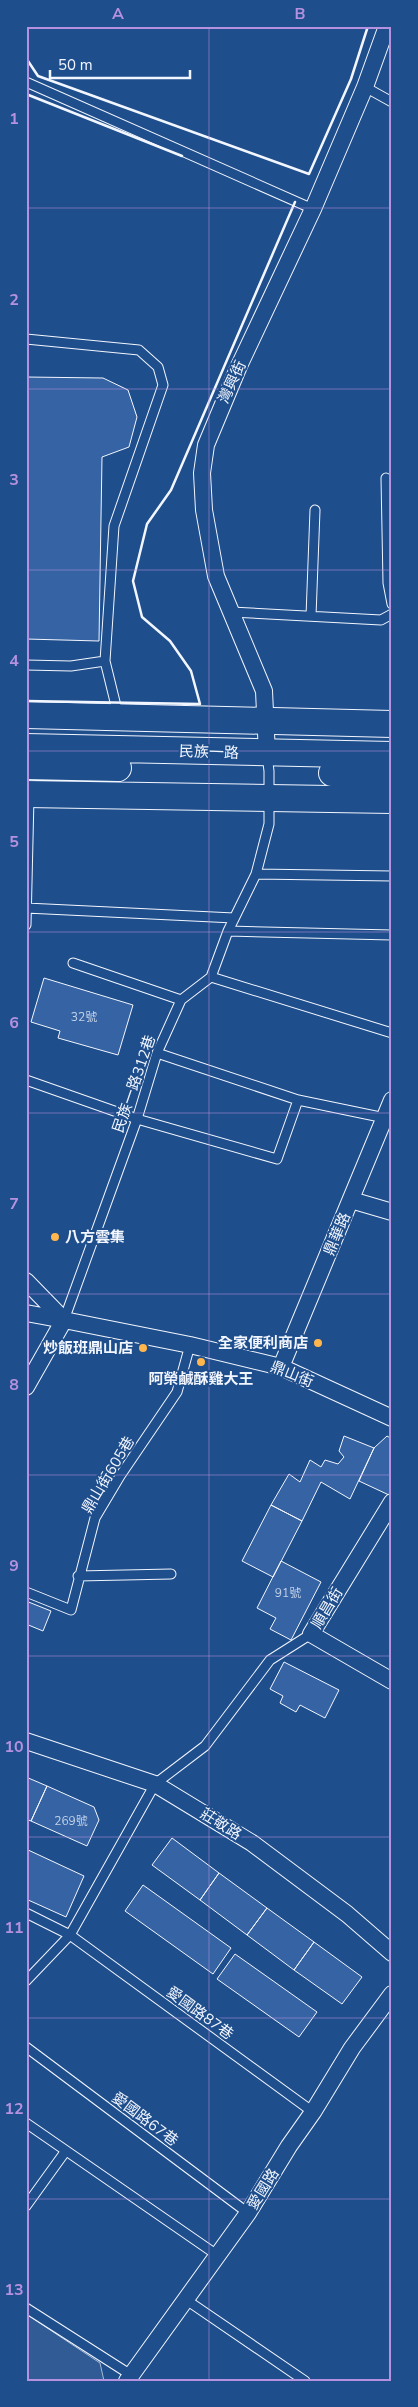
<svg xmlns="http://www.w3.org/2000/svg" width="418" height="2407" font-family="'Nunito Sans','Noto Sans TC',sans-serif">
<style>
.green{fill:#305b95;stroke:#a8bbd7}
.building{fill:#3563a3;stroke:#f2f6ff}
.lines{fill:none;stroke-linecap:round;stroke-linejoin:round}
.lane-casing{stroke:#f2f6ff;stroke-width:11}
.street-casing{stroke:#f2f6ff;stroke-width:18}
.primary-casing{stroke:#f2f6ff;stroke-width:28}
.lane{stroke:#1f4e8c;stroke-width:9}
.street{stroke:#1f4e8c;stroke-width:16}
.primary{stroke:#1f4e8c;stroke-width:26}
.wall{stroke:#f2f6ff;stroke-width:2.5}
.grid{fill:none;stroke:#b691df;stroke-width:1;stroke-opacity:0.55}
.poi-dot{fill:#ffb74d;stroke:#1f4e8c;stroke-width:2}
.labels{text-anchor:middle;stroke-width:4;stroke-linejoin:round;paint-order:stroke}
.number-label{font-size:12px;fill:#c3d1e8}
.street-label{font-size:15px;fill:#f2f6ff;stroke:#1f4e8c}
.poi-label{font-size:15px;font-weight:bold;fill:#f2f6ff;stroke:#1f4e8c;text-anchor:end}
.neatline{fill:none;stroke:#b691df;stroke-width:2}
.grid-label{font-size:16px;text-anchor:middle;font-weight:bold;fill:#b691df}
</style>
<rect width="100%" height="100%" fill="#1f4e8c"/>
<path class="green" d="M26,2314L100,2363L104,2381H26Z"/>
<path class="building" d="M26,377L103,378L128,390L137,417L129,447L102,457L99,641L26,639Z
M44,978L133,1005L118,1055L58,1038L60,1031L31,1022Z
M344,1436L374,1448L350,1499L321,1482L302,1521L271,1505L289,1474L300,1482L310,1460L321,1467L325,1460L338,1464L344,1457L339,1451Z
M387,1436L392,1439V1488L389,1495L359,1481L374,1448Z
M271,1505L302,1521L273,1577L242,1561Z
M281,1561L321,1582L291,1640L270,1629L276,1618L257,1608Z
M26,1601L51,1611L43,1631L26,1624Z
M284,1662L339,1690L325,1718L300,1705L296,1712L280,1703L283,1696L270,1689Z
M26,1777L47,1786L31,1821L26,1819Z
M47,1786L94,1807L99,1820L87,1846L31,1821Z
M172,1838L219,1873L200,1900L152,1865Z
M26,1849L84,1876L66,1917L26,1899Z
M219,1873L267,1908L247,1935L200,1900Z
M143,1885L231,1948L213,1974L125,1911Z
M267,1908L314,1942L294,1970L247,1935Z
M314,1942L362,1977L342,2004L294,1970Z
M235,1954L317,2012L299,2037L217,1979Z"/>
<g class="lines">
<g class="lane-casing">
<path id="lane" d="M26,82L313,209
M365,87L392,102
M26,339L139,350L158,367L163,385L114,526L105,661L118,714
M386,478L388,583L392,604
M231,612L381,620L392,614
M311,616L315,510
M26,665L71,666L105,661
M256,874L392,876
M26,908L234,918
M26,925L29,797
M228,931L392,935
M73,963L181,1000
M211,977L392,1033
M157,1053L298,1100L385,1118
M26,1080L137,1119L277,1159L298,1100
M64,1320L137,1119L157,1053L181,1000L211,977L228,931L256,874L269,824V771L267,755
M78,1576L171,1574
M26,1592L71,1610L95,1518L120,1476L177,1392L190,1345
M26,1913L70,1935L313,2112
M26,1981L70,1935L155,1784L205,1746L270,1660L311,1634
M26,2047L248,2213
M26,2123L217,2255
M26,2206L65,2152
M185,2299L305,2381
M26,2308L131,2375"/>
</g>
<g class="street-casing">
<path id="street" d="M267,754L264,691L216,576L204,510L202,473L206,445L239,366L313,209L365,87L387,26
M351,1200L392,1212
M26,1281L64,1320L190,1345L281,1367L392,1418
M26,1313L64,1320L26,1387
M281,1367L392,1100
M392,1502L311,1634L392,1681
M26,1741L155,1784L252,1843L347,1914L392,1953
M127,2381L248,2213L289,2146L313,2112L352,2048L392,1994"/>
</g>
<g class="primary-casing">
<path id="primary" d="M26,715L392,724
M26,747L392,755
M26,766L118,768
M332,773L392,774
M26,794L392,800"/>
</g>
<use href="#lane" class="lane"/>
<use href="#street" class="street"/>
<use href="#primary" class="primary"/>
<path class="wall" d="M26,58L38,76L309,174L351,79L368,26
M26,94L182,156
M26,701L200,704L191,671L170,641L142,617L133,581L147,524L171,490L295,202"/>
</g>
<path class="grid" d="M209,26V2381M26,208H392M26,389H392M26,570H392M26,751H392M26,932H392M26,1113H392M26,1294H392M26,1475H392M26,1656H392M26,1837H392M26,2018H392M26,2199H392"/>
<g class="poi-dot">
<circle cx="55" cy="1237" r="5"/>
<circle cx="318" cy="1343" r="5"/>
<circle cx="143" cy="1348" r="5"/>
<circle cx="201" cy="1362" r="5"/>
</g>
<g class="labels">
<g class="number-label">
<text x="84" y="1021">32號</text>
<text x="288" y="1597">91號</text>
<text x="71" y="1825">269號</text>
</g>
<g class="street-label">
<text transform="translate(232 382) rotate(-65)" y="5">灣興街</text>
<text transform="translate(209 752) rotate(2)" y="5">民族一路</text>
<text transform="translate(134 1084) rotate(-71)" y="5">民族一路312巷</text>
<text transform="translate(337 1234) rotate(-67)" y="5">鼎華路</text>
<text transform="translate(292 1374) rotate(22)" y="5">鼎山街</text>
<text transform="translate(108 1475) rotate(-59)" y="5">鼎山街605巷</text>
<text transform="translate(327 1608) rotate(-59)" y="5">順昌街</text>
<text transform="translate(221 1824) rotate(32)" y="5">莊敬路</text>
<text transform="translate(200 2013) rotate(36)" y="5">愛國路87巷</text>
<text transform="translate(145 2119) rotate(37)" y="5">愛國路67巷</text>
<text transform="translate(263 2189) rotate(-58)" y="5">愛國路</text>
</g>
<g class="poi-label">
<text x="65" y="1242" text-anchor="start">八方雲集</text>
<text x="308" y="1348">全家便利商店</text>
<text x="133" y="1353">炒飯班鼎山店</text>
<text x="201" y="1384" text-anchor="middle">阿榮鹹酥雞大王</text>
</g>
</g>
<rect width="418" height="2407" fill="none" stroke="#1f4e8c" stroke-width="55"/>
<path d="M50 70v8h140v-8" fill="none" stroke="#f2f6ff" stroke-width="2.5"/>
<text x="58" y="70" font-size="15" fill="#f2f6ff" stroke="#1f4e8c" stroke-width="4" paint-order="stroke">50 m</text>
<rect x="28" y="28" width="362" height="2352" class="neatline"/>
<g class="grid-label">
<text x="118" y="19">A</text>
<text x="300" y="19">B</text>
<text x="14" y="124">1</text>
<text x="14" y="305">2</text>
<text x="14" y="485">3</text>
<text x="14" y="666">4</text>
<text x="14" y="847">5</text>
<text x="14" y="1028">6</text>
<text x="14" y="1209">7</text>
<text x="14" y="1390">8</text>
<text x="14" y="1571">9</text>
<text x="14" y="1752">10</text>
<text x="14" y="1933">11</text>
<text x="14" y="2114">12</text>
<text x="14" y="2295">13</text>
</g>
</svg>
